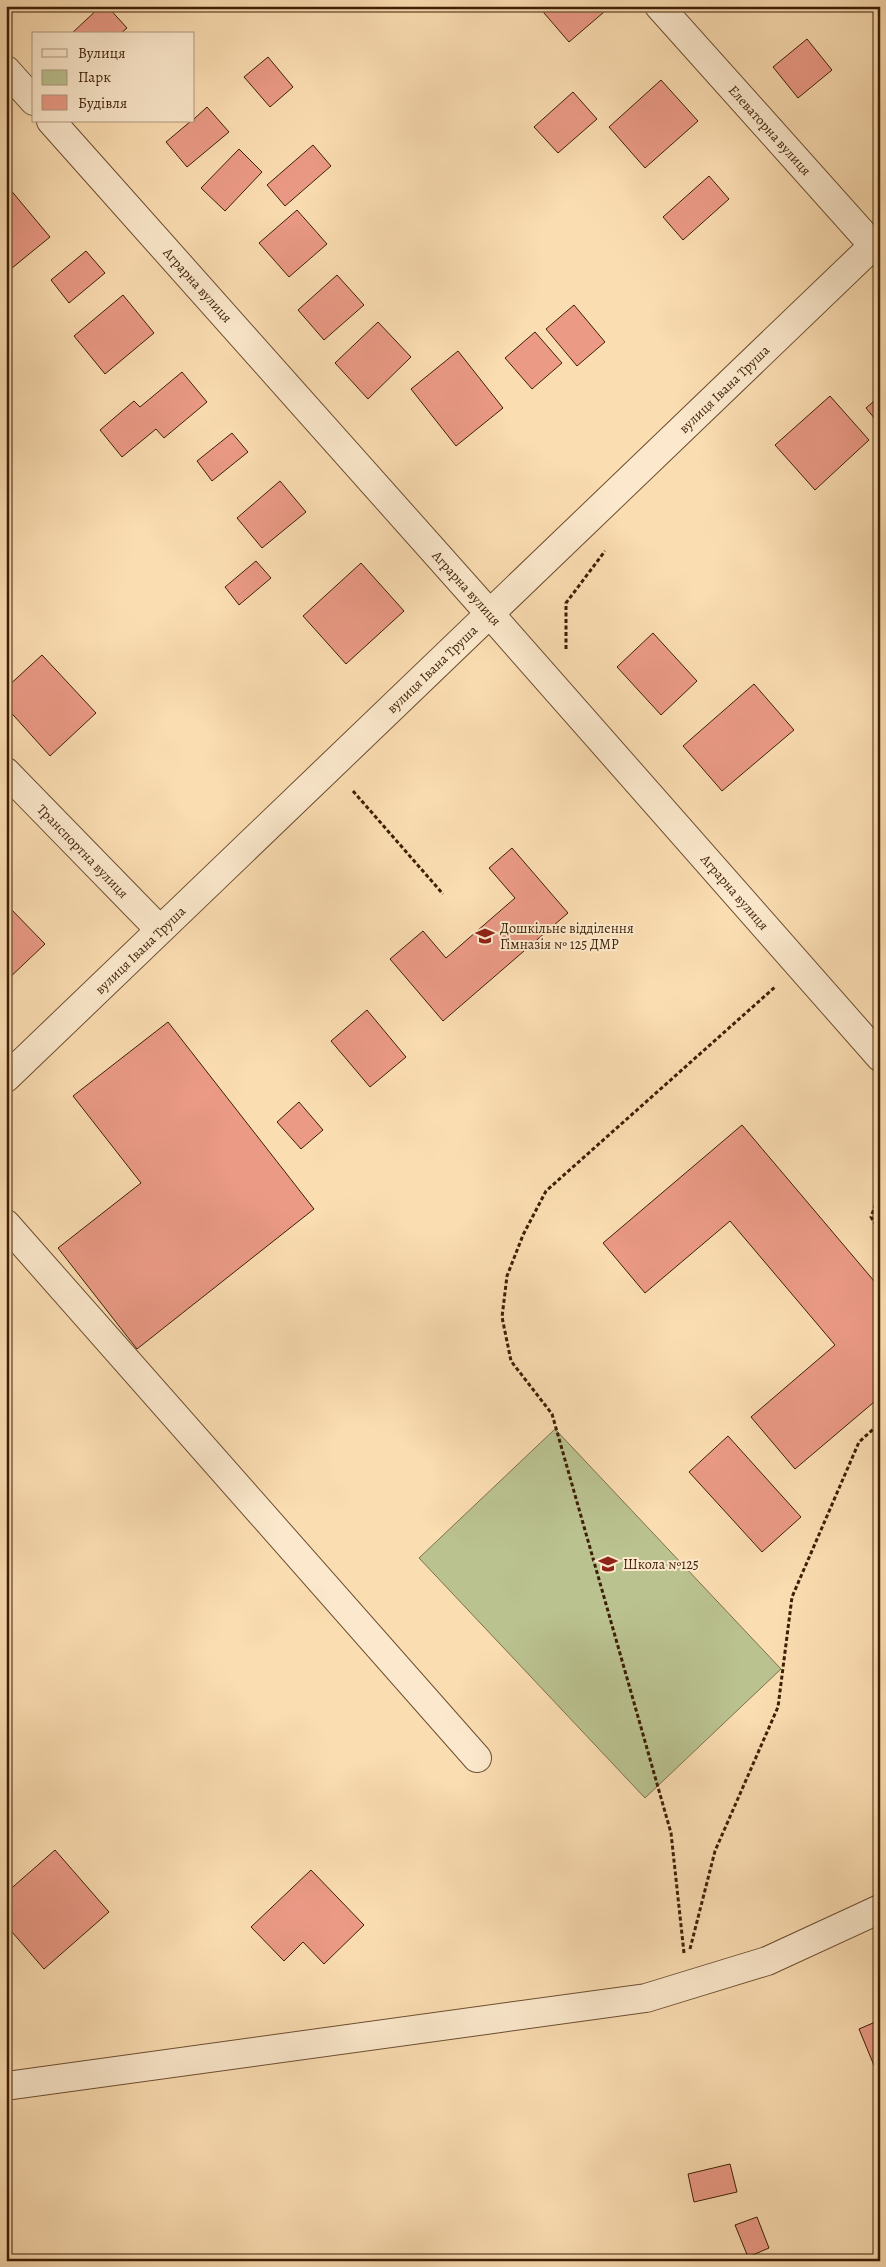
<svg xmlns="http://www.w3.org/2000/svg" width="886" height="2267" font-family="Alegreya,serif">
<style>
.green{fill:#bac290;stroke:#7c704a}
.building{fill:#eb9a86;stroke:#3d1f05}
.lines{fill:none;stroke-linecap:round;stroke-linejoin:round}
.minor-casing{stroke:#6c4e30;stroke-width:30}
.path{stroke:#3d1f05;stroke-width:3;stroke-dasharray:4 2.5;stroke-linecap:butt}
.minor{stroke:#fce9cd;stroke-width:28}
.labels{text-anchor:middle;stroke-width:4;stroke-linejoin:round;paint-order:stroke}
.street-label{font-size:14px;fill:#3d1f05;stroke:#fce9cd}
.poi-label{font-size:14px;fill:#3d1f05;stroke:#fce9cd;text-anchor:start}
</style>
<rect width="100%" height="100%" fill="#fbddb2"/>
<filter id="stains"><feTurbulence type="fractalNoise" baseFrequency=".004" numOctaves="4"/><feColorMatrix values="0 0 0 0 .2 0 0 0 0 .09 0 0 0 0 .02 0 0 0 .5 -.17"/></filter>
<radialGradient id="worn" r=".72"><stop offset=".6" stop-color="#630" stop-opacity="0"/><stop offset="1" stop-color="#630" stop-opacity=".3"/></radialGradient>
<path class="green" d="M555,1429L781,1669L645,1798L419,1558Z"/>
<path class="building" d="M101,6H107L127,28L120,34H71Z
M538,6H599L604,12L569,42Z
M807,39L832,70L798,98L773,67Z
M268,57L293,87L270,107L244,77Z
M661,80L698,121L645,168L609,127Z
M573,92L597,119L558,153L534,127Z
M207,107L229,132L187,167L166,142L191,121H194V119Z
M313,145L331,166L285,206L267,185Z
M239,149L262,172L225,211L201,188Z
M709,176L729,199L683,240L663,217Z
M9,188L50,237L12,268L6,261V190Z
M297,210L327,244L289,277L259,243Z
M86,251L105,273L69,303L51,280Z
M337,275L364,305L324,340L298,310Z
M123,295L154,333L105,374L74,336Z
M574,305L605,342L577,366L546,329Z
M378,322L411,357L368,399L335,363Z
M535,332L562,363L532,389L505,358Z
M458,351L503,408L456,446L411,389Z
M182,372L207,402L164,438L156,429L122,457L100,430L134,401L140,407Z
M830,396L869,440L815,490L775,445Z
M880,396V425L866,408Z
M232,433L248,452L212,481L197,461Z
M280,481L306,512L262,548L237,518Z
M256,561L271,578L239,605L225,587Z
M361,563L404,611L346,664L303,616Z
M653,633L697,681L661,715L617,667Z
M42,655L96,713L50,756L6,707V688Z
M754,684L794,730L722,791L683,746Z
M512,848L568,913L443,1021L390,959L423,931L446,958L515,898L489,868Z
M6,904L45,944L6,981Z
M367,1010L406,1057L370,1087L331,1041Z
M168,1022L314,1209L137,1349L58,1248L141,1183L73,1096Z
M299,1102L323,1130L301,1149L277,1122Z
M742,1125L880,1288V1397L795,1469L751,1417L835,1345L730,1221L645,1293L603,1243Z
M728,1436L801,1517L762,1552L689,1472Z
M55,1850L109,1912L44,1969L6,1925V1893Z
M311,1870L364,1925L324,1964L303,1942L284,1961L251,1927Z
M880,2020V2080L859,2029Z
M730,2164L737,2192L694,2202L688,2174Z
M757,2217L769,2248L748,2257L735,2225Z"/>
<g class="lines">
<g class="minor-casing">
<path id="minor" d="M659,6L880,253
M6,70L34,101
M51,121L490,614L880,1057
M6,772L160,930
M6,1078L880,239
M6,1224L477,1758
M6,2086L646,1998L767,1961L880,1909"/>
</g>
<path class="path" d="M566,649V603L605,551
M353,791L443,894
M880,1192L871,1217L880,1231
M690,1949L715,1851L778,1707L792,1597L859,1442L880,1423
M684,1953L671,1833L552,1414L511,1361L502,1317L507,1276L523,1235L546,1191L775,987"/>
<use href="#minor" class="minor"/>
</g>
<defs>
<g id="school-bare" transform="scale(1.5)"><path d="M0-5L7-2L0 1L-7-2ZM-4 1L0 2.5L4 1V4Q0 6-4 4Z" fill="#8f2418" stroke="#fce9cd" stroke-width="2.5" paint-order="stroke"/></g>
</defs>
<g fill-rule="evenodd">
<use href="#school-bare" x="485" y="936"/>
<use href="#school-bare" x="608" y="1564"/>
</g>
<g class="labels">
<g class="street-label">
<text transform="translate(770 130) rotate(48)" y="5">Елеваторна вулиця</text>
<text transform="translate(198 285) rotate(48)" y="5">Аграрна вулиця</text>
<text transform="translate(724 389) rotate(-44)" y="5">вулиця Івана Труша</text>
<text transform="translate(467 588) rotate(48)" y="5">Аграрна вулиця</text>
<text transform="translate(432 669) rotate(-44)" y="5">вулиця Івана Труша</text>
<text transform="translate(83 851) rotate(46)" y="5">Транспортна вулиця</text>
<text transform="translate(735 892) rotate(49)" y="5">Аграрна вулиця</text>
<text transform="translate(140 950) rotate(-44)" y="5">вулиця Івана Труша</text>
</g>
<g class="poi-label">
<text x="500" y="933">Дошкільне відділення<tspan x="500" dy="16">Гімназія № 125 ДМР</tspan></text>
<text x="623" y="1569">Школа №125</text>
</g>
</g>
<rect width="886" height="2267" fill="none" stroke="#fbddb2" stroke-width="25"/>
<rect x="8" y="8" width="871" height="2252" fill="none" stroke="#3d1f05" stroke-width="2.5"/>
<rect x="12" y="12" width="861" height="2242" fill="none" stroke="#3d1f05"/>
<rect x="32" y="32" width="162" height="90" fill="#fce9cd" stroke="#b0987d"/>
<rect x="42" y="49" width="25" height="8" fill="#fce9cd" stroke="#b0987d"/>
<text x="78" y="58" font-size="15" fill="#3d1f05">Вулиця</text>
<rect x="42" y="70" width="25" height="15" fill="#bac290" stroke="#b0987d"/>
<text x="78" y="82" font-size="15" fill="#3d1f05">Парк</text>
<rect x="42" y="95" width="25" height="15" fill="#eb9a86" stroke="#b0987d"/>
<text x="78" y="108" font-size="15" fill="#3d1f05">Будівля</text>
<rect width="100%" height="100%" filter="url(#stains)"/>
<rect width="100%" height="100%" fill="url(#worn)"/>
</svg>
